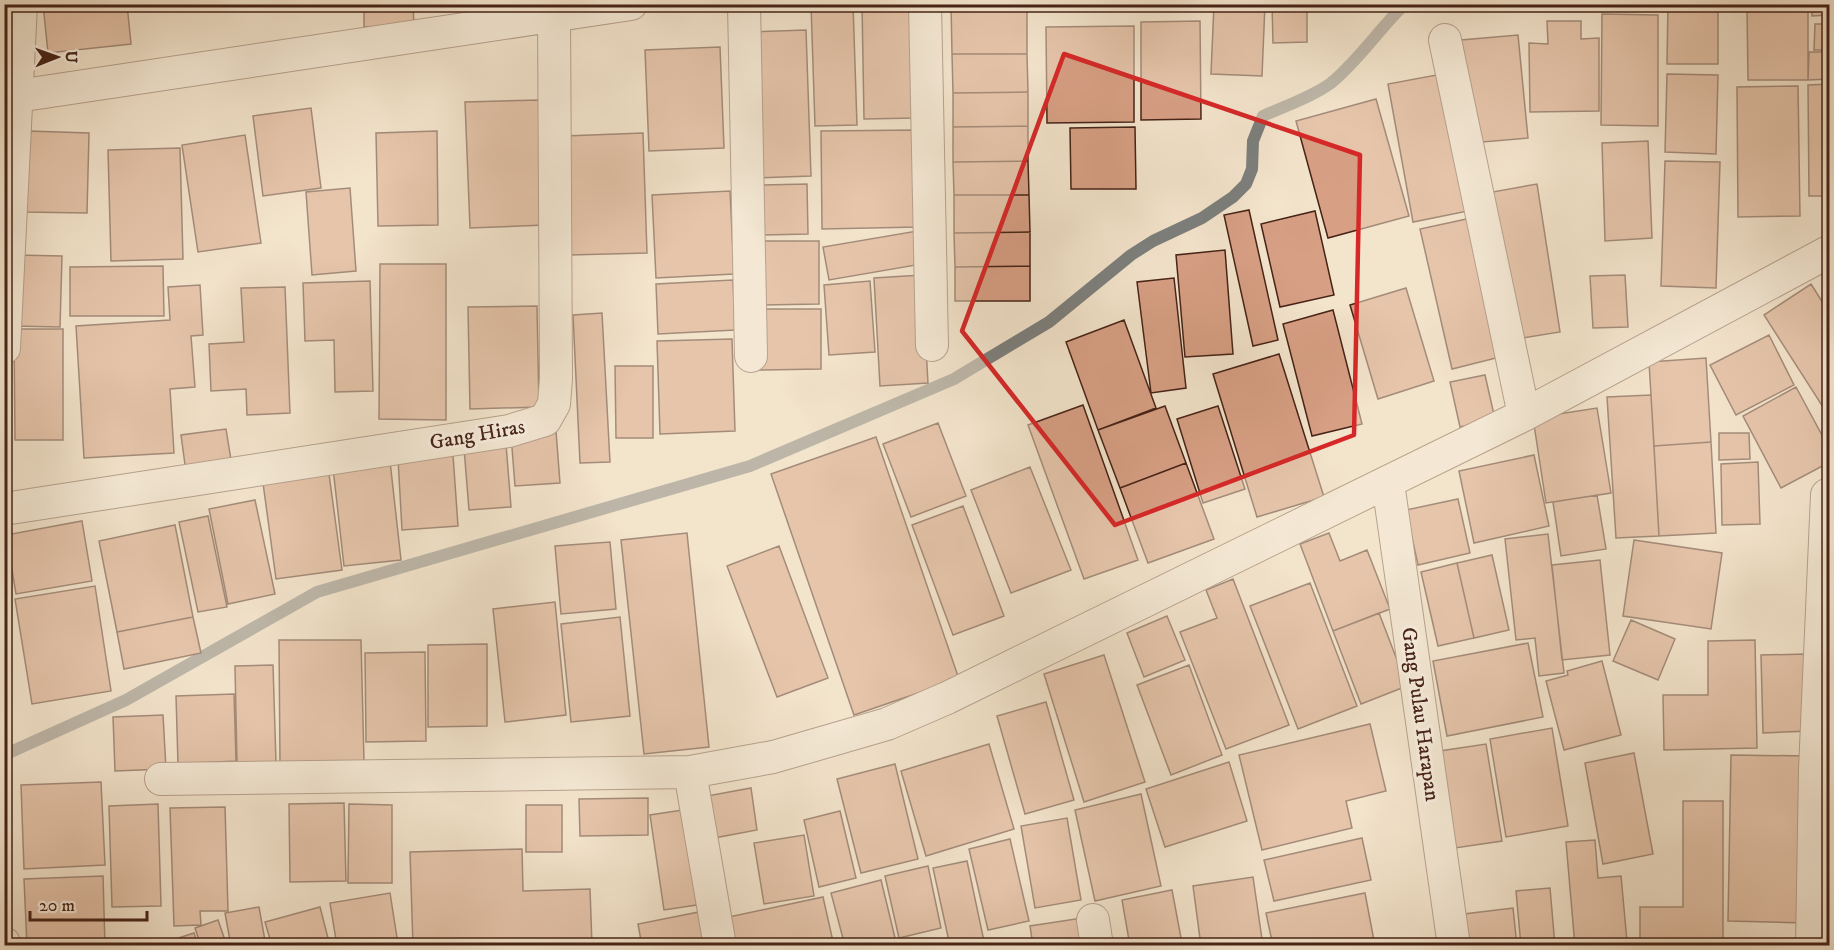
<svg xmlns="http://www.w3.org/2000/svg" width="1834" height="950" font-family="'IM FELL DW Pica',serif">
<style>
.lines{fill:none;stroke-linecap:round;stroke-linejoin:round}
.stream{stroke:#7c7f7d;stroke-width:12}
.building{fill:#d79f84;stroke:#462317;stroke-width:1.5}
.street-casing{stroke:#715344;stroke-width:34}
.street{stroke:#f7edde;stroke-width:32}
.marked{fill:none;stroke:#d62828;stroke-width:4.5;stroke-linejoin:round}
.labels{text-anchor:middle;stroke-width:6;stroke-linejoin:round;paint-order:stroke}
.street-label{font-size:21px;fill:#462317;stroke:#f7edde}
</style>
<rect width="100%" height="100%" fill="#f3e4cc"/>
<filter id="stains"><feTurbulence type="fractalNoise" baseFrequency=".00333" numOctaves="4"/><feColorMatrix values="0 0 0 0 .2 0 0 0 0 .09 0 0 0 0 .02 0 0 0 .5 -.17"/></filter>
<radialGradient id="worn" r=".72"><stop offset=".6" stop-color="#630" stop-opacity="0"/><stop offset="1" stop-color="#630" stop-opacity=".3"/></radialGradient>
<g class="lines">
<path class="stream" d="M4,755L126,700L317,592L750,466L954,379L1049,322L1131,255L1153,241L1202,218L1233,197L1246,184L1252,169L1253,141L1263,116C1285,106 1312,97 1331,83C1359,60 1379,29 1405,4"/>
</g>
<path class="building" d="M43,4H127L131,44L48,53Z
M364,4H413L414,26L364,27Z
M416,4H462V10L417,11Z
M811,4H853L857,125L815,126Z
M862,4H915L916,118L864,119Z
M951,4H1027V54H952Z
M1214,4H1265L1262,76L1211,74Z
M1272,4H1307V42L1273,43Z
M1668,4H1718V64H1667Z
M1812,4H1830V15L1812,16Z
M1747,8H1808V80H1748Z
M1602,14L1658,15V126L1601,125Z
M1200,21L1201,119L1141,120V22Z
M1547,21H1581V39L1599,38V111L1530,112L1529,43L1548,44Z
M1815,24H1830V50H1814Z
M1134,26V122L1047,123L1046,27Z
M806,30L811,176L756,178L751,32Z
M1518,35L1528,138L1471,143L1461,40Z
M720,47L724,148L649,151L645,50Z
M1809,52H1830V79L1808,80Z
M952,54H1027L1028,92L953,93Z
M1447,73L1473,210L1413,222L1388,84Z
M1667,74L1718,75L1716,154L1665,152Z
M1830,84V196H1809L1808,85Z
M1798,86L1800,216L1738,217L1737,87Z
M1028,92V126L953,127V93Z
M1376,99L1409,216L1328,238L1296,121Z
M540,100L545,225L470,228L465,102Z
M311,108L321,188L263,196L253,116Z
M1028,126V161L953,162V127Z
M1135,127L1136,189H1071L1070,128Z
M916,130L918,227L822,229L821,131Z
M28,131L89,133L87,213L25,212Z
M437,131L438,225L378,226L376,133Z
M643,133L647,253L570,255L565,136Z
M245,135L261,243L198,252L182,145Z
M1648,141L1652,238L1605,241L1602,143Z
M180,148L183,259L111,261L108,150Z
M1028,161L1029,195H954L953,162Z
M1665,161L1720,162L1716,288L1661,286Z
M807,184L808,234L757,235L756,185Z
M1537,184L1560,332L1510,340L1487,193Z
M350,188L356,271L312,275L306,192Z
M730,191L734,274L656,278L652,195Z
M954,195H1029L1030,232L954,233Z
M1249,210L1278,340L1253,346L1224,215Z
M1315,211L1334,295L1280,307L1261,224Z
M1476,217L1508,355L1452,369L1420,229Z
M917,231L922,264L829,280L823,247Z
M1030,232V266L955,267L954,233Z
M757,241H819V304L757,305Z
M1225,250L1233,354L1185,357L1176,255Z
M14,255L62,256L60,327L12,326Z
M380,264H446V420L379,419Z
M163,266L164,316H70V267Z
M1030,266V301H955V267Z
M922,275L928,383L880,386L874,278Z
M1625,275L1628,327L1593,328L1590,276Z
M1174,278L1186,388L1151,393L1137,282Z
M733,280L735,330L658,334L656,284Z
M370,281L373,391L335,392L334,340L305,341L303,283Z
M870,281L875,352L829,355L824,285Z
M1811,284L1830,314V418L1764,315Z
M200,285L203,335L191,336L195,387L170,389L174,453L84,458L76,326L170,320L168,287Z
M285,287L290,413L247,415L246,389L211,391L209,344L244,342L241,288Z
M1406,288L1434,381L1378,399L1350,305Z
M537,306L539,407L470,409L468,307Z
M758,309H821V369L758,370Z
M1333,310L1362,424L1312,436L1283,324Z
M602,313L610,462L580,463L573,315Z
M1124,320L1156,408L1098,430L1066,342Z
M14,329H63V440H15Z
M1769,335L1794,385L1736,415L1710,365Z
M732,339L735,431L660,434L657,341Z
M1279,354L1324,497L1257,517L1213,374Z
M1706,358L1711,442L1654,446L1649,362Z
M615,366H653V438H616Z
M1485,375L1495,419L1460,427L1450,382Z
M1796,387L1830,450V462L1781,488L1743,416Z
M1651,395L1659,536L1616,538L1607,397Z
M1083,405L1138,560L1084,579L1028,425Z
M1165,406L1186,463L1120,488L1098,430Z
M1218,406L1245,489L1203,503L1177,419Z
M1597,408L1611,493L1546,503L1533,418Z
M938,423L966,496L911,517L883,444Z
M226,429L232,466L186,472L181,435Z
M556,431L560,483L515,486L511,435Z
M1719,433H1749L1750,459L1719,460Z
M876,437L959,679L854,715L771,474Z
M1711,442L1716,533L1659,536L1654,446Z
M506,444L511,507L469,510L464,448Z
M453,455L458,526L402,530L398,459Z
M1534,455L1549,526L1474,543L1459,471Z
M390,461L401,560L344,566L333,468Z
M1758,462L1760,524L1722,525L1721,464Z
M1186,463L1214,539L1148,563L1120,488Z
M1030,467L1071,570L1011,593L971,490Z
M329,474L342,570L276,579L263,483Z
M1597,495L1606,549L1561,556L1553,502Z
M1458,499L1470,553L1418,565L1406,510Z
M255,500L275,594L228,604L209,509Z
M963,506L1004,616L953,635L912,525Z
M208,516L227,607L198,612L179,522Z
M82,521L92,581L16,594L6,535Z
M175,525L193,617L117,632L99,541Z
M687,533L709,747L644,754L621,540Z
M1329,533L1340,561L1367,550L1390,609L1333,631L1300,544Z
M1548,534L1564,673L1539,676L1535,638L1516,640L1505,539Z
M1634,540L1722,553L1711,629L1623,616Z
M610,542L616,609L561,614L555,546Z
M779,546L828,678L777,697L727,566Z
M1492,555L1509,630L1474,638L1457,563Z
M1600,560L1610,655L1562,660L1552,565Z
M1457,563L1474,638L1438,646L1421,572Z
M1233,579L1289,725L1226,749L1180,632L1217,618L1206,590Z
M1310,583L1357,706L1298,729L1250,606Z
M95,586L111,691L32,704L15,599Z
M555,602L566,715L505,722L493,609Z
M1379,613L1407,686L1361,704L1333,631Z
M1167,616L1185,660L1144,677L1127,633Z
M193,617L201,653L124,669L117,632Z
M620,617L630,716L571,722L561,624Z
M1631,620L1675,639L1658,680L1613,661Z
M279,640H361L364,761L280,762Z
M1755,640L1757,748L1664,750L1663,695H1708V641Z
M1528,643L1543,717L1447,736L1433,661Z
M487,644V726L428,727V645Z
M425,652L426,741L366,742L365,653Z
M1808,654L1810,731L1763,733L1761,655Z
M1104,655L1145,782L1084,802L1044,674Z
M1602,661L1621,735L1564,750L1546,681L1568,675L1567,671Z
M273,665L276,763H237L235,666Z
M1189,665L1222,755L1171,775L1137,685Z
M234,694L236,761L178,764L176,696Z
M1046,702L1074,800L1025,814L997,716Z
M163,715L166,769L115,771L113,717Z
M1370,724L1386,791L1346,801L1352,828L1262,850L1239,755Z
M1552,728L1568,826L1506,837L1490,739Z
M989,744L1014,829L926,856L901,771Z
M1486,744L1502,841L1455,848L1440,751Z
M1634,753L1653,854L1603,864L1585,763Z
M1731,755L1807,756L1804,923L1728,921Z
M1229,762L1247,821L1165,847L1146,789Z
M895,764L918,859L861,873L837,779Z
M101,782L105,865L24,869L21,785Z
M751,788L757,830L714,838L707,796Z
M1141,794L1161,886L1095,901L1075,810Z
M648,798V835L580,836L579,799Z
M1683,801H1723V946H1640V907H1683Z
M344,803L346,881L290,882L289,804Z
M158,804L161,906L112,907L109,806Z
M349,804L392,805V883H348Z
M526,805H562V852H526Z
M225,807L228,911H200L201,925L174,926L170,808Z
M689,809L703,904L664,910L650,815Z
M840,811L856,878L819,887L804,820Z
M1067,818L1081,900L1035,908L1021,826Z
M804,835L814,896L764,904L754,843Z
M1362,838L1371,880L1274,901L1264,860Z
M1010,839L1029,921L988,930L969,849Z
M1595,840L1598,878L1621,876L1627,941L1575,946L1566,842Z
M522,849L523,891L590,889L592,946H413L410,852Z
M967,861L985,946H950L933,868Z
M928,866L941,928L899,938L885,876Z
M103,876L105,946H27L24,879Z
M1253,877L1263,946H1201L1193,886Z
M881,880L897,946H845L831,893Z
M1550,888L1555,946H1521L1516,891Z
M1172,890L1181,938L1130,946L1122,900Z
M390,893L398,944L337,946L330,903Z
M1365,893L1375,946H1273L1266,913Z
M823,897L834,946H730L724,918Z
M259,907L266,946H231L225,913Z
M320,907L330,946H272L265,922Z
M1513,908L1517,946H1468L1464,914Z
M704,911L710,937L671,946H642L638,924Z
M1082,918L1086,946H1033L1030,926Z
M218,920L227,946H201L195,928Z
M194,933L198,946H161L160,944Z"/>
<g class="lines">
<g class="street-casing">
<path id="street" d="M744,4L751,356
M925,4L932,345
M1445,40L1524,415
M4,98L631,4
M4,348L21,4
M1388,483L1454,946
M4,509L509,431L545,420L554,404L556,379L554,14
M690,772L720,946
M161,779L690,772L773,757L887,724L947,698L1524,415L1830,251
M1093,920L1097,946
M4,943L5,946
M1812,946L1815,770L1827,495"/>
</g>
<use href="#street" class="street"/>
</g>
<path d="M0 0H1834V950H0ZM1064,54L1360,155L1354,435L1115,525L962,331Z" fill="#f3e4cc" fill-opacity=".55" fill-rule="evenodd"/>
<path class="marked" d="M1064,54L1360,155L1354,435L1115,525L962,331Z"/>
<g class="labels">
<g class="street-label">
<text transform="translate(477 434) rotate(-10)" y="7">Gang Hiras</text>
<text transform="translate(1421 714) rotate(82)" y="7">Gang Pulau Harapan</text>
</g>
</g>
<rect width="1834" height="950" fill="none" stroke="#f3e4cc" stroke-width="24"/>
<rect x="6" y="6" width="1822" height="938" fill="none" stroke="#462317" stroke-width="3"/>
<rect x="12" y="12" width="1810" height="926" fill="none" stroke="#462317" stroke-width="1.5"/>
<g transform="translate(57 57) rotate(89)" stroke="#f7edde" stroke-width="4.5" paint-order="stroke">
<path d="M0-4.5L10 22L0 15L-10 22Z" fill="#462317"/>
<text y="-9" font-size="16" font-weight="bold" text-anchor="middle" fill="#462317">U</text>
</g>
<path d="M30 911v9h117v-9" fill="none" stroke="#462317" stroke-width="3"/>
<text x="39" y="911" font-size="18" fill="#462317" stroke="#f7edde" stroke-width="4.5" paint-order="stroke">20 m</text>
<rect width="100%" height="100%" filter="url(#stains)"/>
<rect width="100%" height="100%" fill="url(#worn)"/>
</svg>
